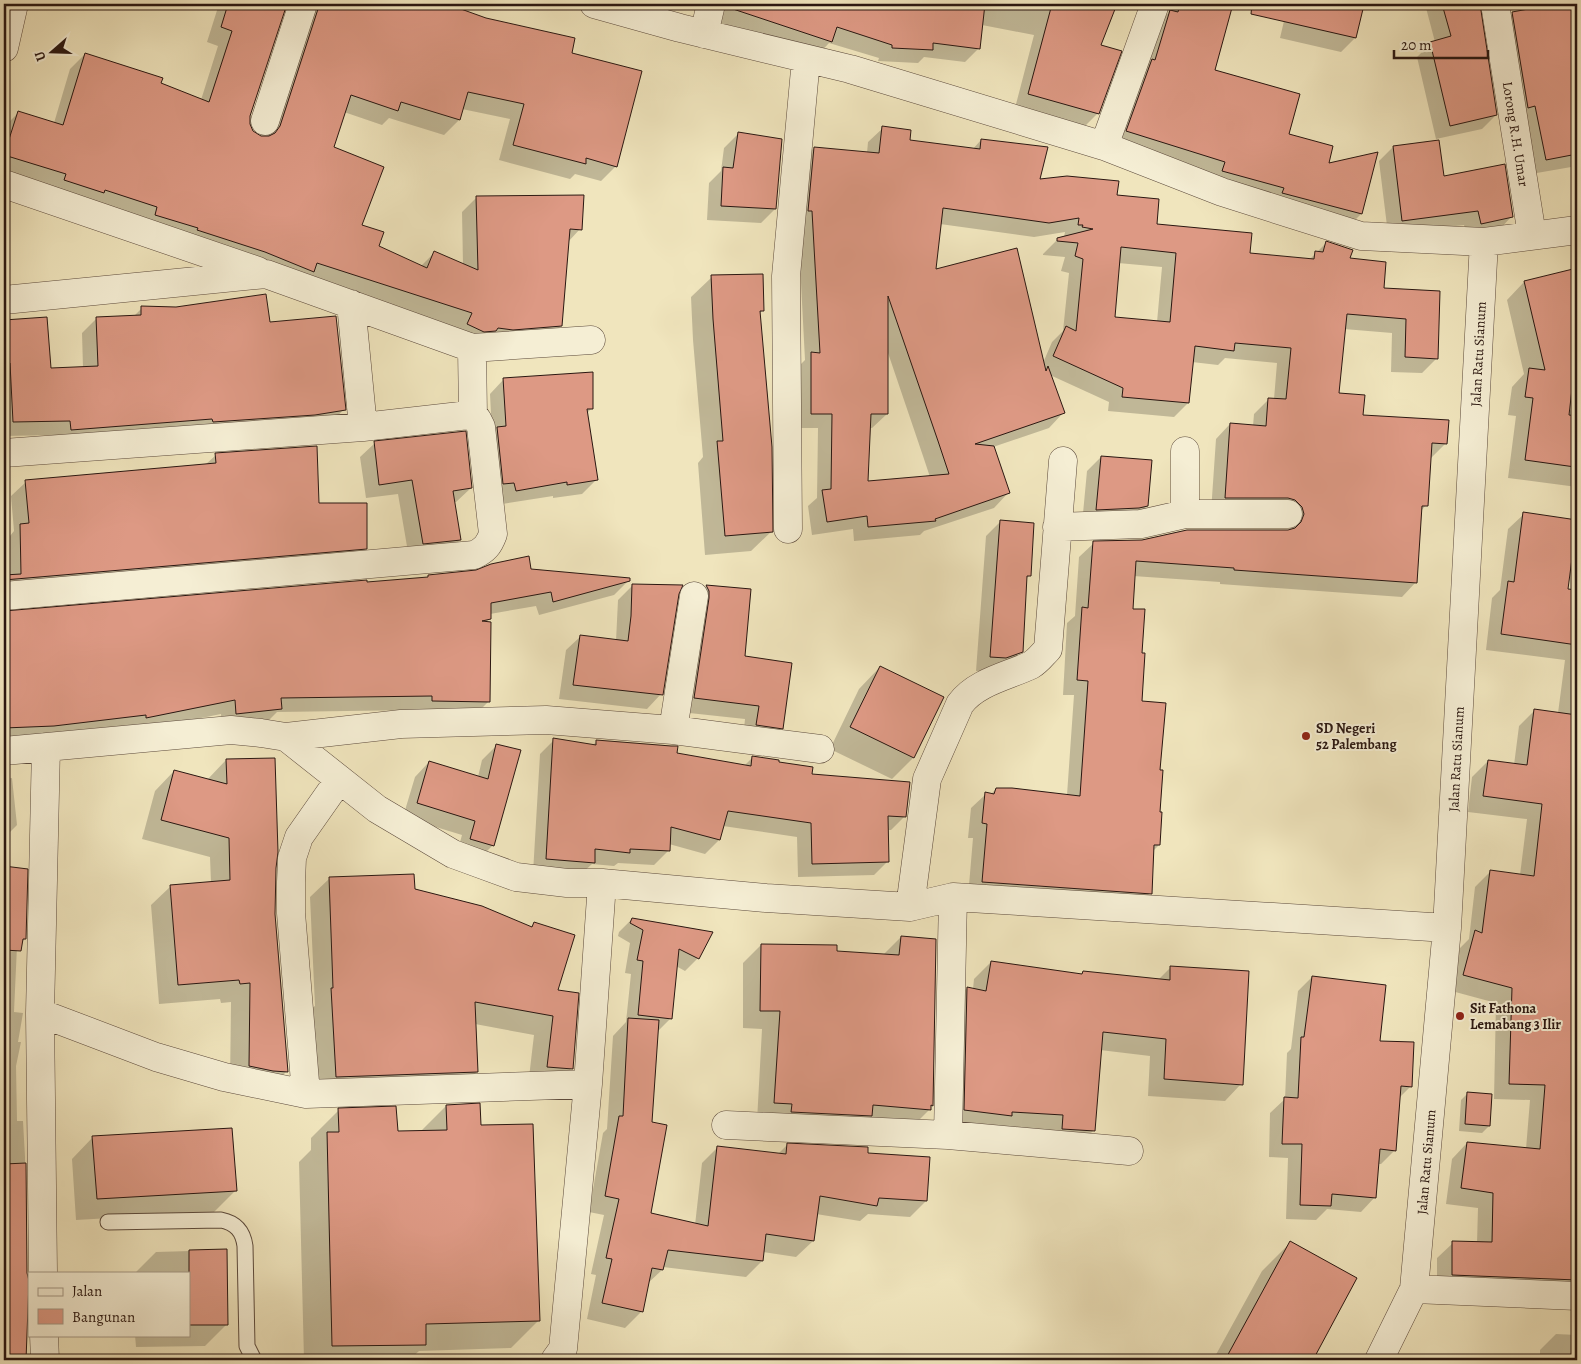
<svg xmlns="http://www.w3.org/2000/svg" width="1581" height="1364" font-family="Alegreya,serif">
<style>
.shadow{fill:#0003;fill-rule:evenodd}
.building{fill:#dd9984;stroke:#2a1711;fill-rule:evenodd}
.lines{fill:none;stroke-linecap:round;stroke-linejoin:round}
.lane-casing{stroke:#5c4a3c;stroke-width:17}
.street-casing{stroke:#5c4a3c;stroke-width:29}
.lane{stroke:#f5eed4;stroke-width:15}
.street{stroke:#f5eed4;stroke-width:28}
.poi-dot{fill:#8f2418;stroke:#f5eed4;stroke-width:2}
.labels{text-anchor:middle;stroke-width:4;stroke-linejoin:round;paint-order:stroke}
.street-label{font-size:14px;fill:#2a1711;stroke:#f5eed4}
.poi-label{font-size:14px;font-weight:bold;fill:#2a1711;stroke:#f5eed4;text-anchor:start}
</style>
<rect width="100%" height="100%" fill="#f0e5bd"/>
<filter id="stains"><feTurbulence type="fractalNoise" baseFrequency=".004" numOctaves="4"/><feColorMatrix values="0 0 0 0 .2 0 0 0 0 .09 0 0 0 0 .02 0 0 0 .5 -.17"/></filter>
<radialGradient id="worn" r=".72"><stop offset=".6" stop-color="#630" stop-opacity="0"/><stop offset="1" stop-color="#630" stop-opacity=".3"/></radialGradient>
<path class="shadow" d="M127,4H152L147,9Z
M219,4H285L249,116V125L253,133L259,137H267L303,25L292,4H429L436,6L438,4H443L570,54L616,166L601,181L575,174L570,179L499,160L510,119L462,109L459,120L444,135L389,118L382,125L344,112L332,147L360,226L378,247L420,267L434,253L463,265L462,212L477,197L580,229L568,242L561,326L546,341L453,339L458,328L305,279L4,174V127L19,112L54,123L70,69L85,54L201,100L218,46L207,42Z
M722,4H1116L1100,46L1098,113L1084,127L1015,108L1034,35L982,25L979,48L965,62L924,57L918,63L878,61L879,58L829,43L817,56L715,27Z
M1170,4H1231L1213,71L1288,135L1327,164L1377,154L1361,214L1346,229L1112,146L1155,26L1168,13Z
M1288,4H1363L1355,38L1341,52L1280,38Z
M1425,4H1479L1496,115L1482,129L1436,139L1417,57L1431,43L1435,42Z
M1523,4H1577V166L1531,174L1497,29L1513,13L1525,11Z
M883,128L908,141L972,150L981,140L1039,181L1116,196L1156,225L1248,254L1309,260L1326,243L1349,259L1383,290L1437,358L1422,373L1391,372L1392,333L1344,329L1338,395L1362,416L1446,443L1431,458H1430L1426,505L1421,511L1416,582L1402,597L1220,584V582L1133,576L1131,610L1141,654V702L1159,771V845L1153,851L1150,893L1136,908L968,897L973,838H968L971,808L986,794H991L996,789L1067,795L1074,695H1063L1067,623L1075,616L1079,557L1094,543L1142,541L1290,530L1288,521L1211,512L1216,439L1230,424L1253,426L1254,414L1269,399H1274L1277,363L1225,358L1218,365L1192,362L1188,403L1174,417L1108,411L1109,402L1050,375L1063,413L1049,428L993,447L1008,493L994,508L924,531L920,535L854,541L853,529L812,535L808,506L817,498L818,428H797V368L805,360L798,225L799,163L814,148L867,153L868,142ZM940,224L1034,237L1065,232L1064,237L1058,239L1043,254V255L1065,257L1061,271L1069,273L1063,331L1052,342L1043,363L934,270ZM1118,263L1162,267L1157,322L1114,318ZM887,350L923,456L930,477L867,482L869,428H872L887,414Z
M739,133L775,209L761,223L707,220L709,183L721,171L724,148Z
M1393,147L1512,216L1498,231L1467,237L1464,225L1388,234L1379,161Z
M1577,269V360L1574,361L1568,410L1577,411V487L1508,478L1516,416L1508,415L1512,387L1524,374L1507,300L1524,282Z
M712,277L763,310L759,314L772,531L751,551L705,555L698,463L703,457L693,340L691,297Z
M142,308L269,323L344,409L330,424L56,444V435L4,436V327L46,324L50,369L83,368L82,333L97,318L133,317Z
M504,379L592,408L586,414L596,480L582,494L553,498V496L502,504L492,434L490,394Z
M375,443L471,488L456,502H454L460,540L446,554L409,558L398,494L366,498L360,457Z
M216,455L318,504L366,548L351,563L4,593V541H6L14,531L11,496L26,482L205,465Z
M1101,457L1147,506L1133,520L1082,524L1087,471Z
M1524,514L1567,590L1577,592V870L1569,869L1564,904L1577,906V1306L1437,1290V1258L1453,1243H1477L1478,1208L1446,1204L1452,1159L1467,1143L1526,1149L1530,1100L1494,1099L1496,1003L1448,990L1460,948L1469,939L1475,887L1491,871L1520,875L1527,819L1468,812L1472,777L1488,761L1514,765L1519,726L1535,710L1558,713L1565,660L1486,650L1492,598L1500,590L1508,529Z
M1000,522L1030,575L1026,579L1021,651L1007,666L991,672L976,671L986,536Z
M530,570L629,580L614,595L539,615L536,606L490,614V618L485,623L489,701L474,716L418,710L277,712L266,723L222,728L221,714L132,732L4,742V613L426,579L428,576Z
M633,585L677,593L661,694L647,709L559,699L566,650L581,636L616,641L618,600Z
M706,586L750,590L744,658L782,728L768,742L743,739L745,719L680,712L692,600Z
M880,667L942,697L913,758L892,779L830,749L859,689Z
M554,740L592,746L597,741L744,766L753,757L778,763L905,816L891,830H887L888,861L874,875L798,877L797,837L723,826L719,840L705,854L669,844L668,851L654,865L618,863L614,866L592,864L579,876L533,873L540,754Z
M496,746L493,845L479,859L457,853L462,835L403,817L415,777L429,762L478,777L482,760Z
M226,760L274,914L287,1071L268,1090L230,1085L231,1002L221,1003L220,999L159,1004L151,905L171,886L211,883L210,857L142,839L155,791L174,771L207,780Z
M12,778L17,825L4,838V779Z
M4,867L26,870L25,939L17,946L14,1012L23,1013L18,1042H21L16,1066L17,1121H23L25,1157L26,1273L29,1281V1288L27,1290L24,1360H4Z
M330,878L414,890L531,927L534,924L556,991L572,1068L552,1088L528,1086L534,1035L475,1024L477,1072L458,1091L317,1096L312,1008L315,1006L310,897Z
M632,919L711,933L698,958L685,971L676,966L671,1018L658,1031L651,1123L650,1214L695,1225L702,1163L718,1147L778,1154L787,1145L866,1154L926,1201L910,1217L868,1214L860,1221L816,1214L813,1241L796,1257L763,1252L762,1261L746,1277L663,1267L662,1270L647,1284L641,1312L625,1328L587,1319L596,1275L591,1274L604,1215L589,1212L603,1133L607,1129L613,1036L626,1022L631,974L625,973L630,943L618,936L619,932Z
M901,937L932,1105L930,1109L912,1127L757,1121L762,1029L743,1028V963L761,945L836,952L883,955Z
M991,962L1081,975L1083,972L1158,980L1171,967L1241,1084L1225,1101L1148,1096L1150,1056L1100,1050L1094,1130L1077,1147L948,1126L950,1005L967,988L973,989L974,979Z
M1312,977L1378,1042L1411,1086L1399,1098L1395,1150L1381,1164H1377L1375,1197L1361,1212L1327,1209L1316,1220L1286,1219L1288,1158L1269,1157L1270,1113L1285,1099L1287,1053L1291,1049L1298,991Z
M1468,1093L1489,1126L1482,1133L1459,1131L1461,1100Z
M446,1106L480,1127L539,1320L511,1348L419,1351L409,1360H304L299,1162L311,1150V1138L339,1110L396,1132H420Z
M93,1137L235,1191L214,1212L76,1220L72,1159Z
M1290,1243L1356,1279L1311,1360H1213L1262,1271Z
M225,1250L227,1324L205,1346L136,1347L135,1335H189V1273H135L156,1252Z
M1556,1334L1577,1335V1360H1540V1350Z"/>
<path class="building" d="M228,4H287L250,116V124L253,131L261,136H269L275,133L280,126L318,9V4H447L486,18L575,38L572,53L642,71L617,167L586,158V164L513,145L524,104L468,92L460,120L401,102L398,111L351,95L334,147L384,167L362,225L384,232L379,246L427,268L434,251L478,270L476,196L584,195L582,230L570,229L562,326L513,330L498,328L496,331L484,332L467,324L472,313L317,263L314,272L265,252L197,230L198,228L155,215L157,207L105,190L104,193L64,180L66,174L4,155L18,111L63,125L85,53L163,78L161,83L209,102L232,31L221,27Z
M731,4H985L980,49L933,43V50L892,48V45L837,27L832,42L730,8Z
M1052,4H1117L1101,45L1122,51L1099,114L1028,94Z
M1180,4H1233L1215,70L1300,94L1289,134L1333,146L1329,163L1378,152L1362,214L1282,193L1284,188L1222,171L1225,162L1126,131L1152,59L1155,60L1170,10L1178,12Z
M1252,4H1342L1363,9L1356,38L1251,14Z
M1442,4H1480L1497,115L1450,126L1430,42L1451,36Z
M1556,4H1577V154L1546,160L1535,106L1528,108L1512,12Z
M882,126L911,130L910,140L980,149L981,139L1048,147L1040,179L1067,176L1119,181L1117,195L1159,199L1157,224L1252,233L1250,253L1314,259L1315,251L1323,252L1326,241L1353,250L1350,258L1386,262L1384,288L1440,291L1438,359L1405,357L1406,319L1347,314L1339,393L1365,395L1363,415L1449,420L1447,444L1432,443L1428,506H1422L1417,583L1234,570V568L1136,561L1133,609H1145L1142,653H1145L1142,701L1166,703L1160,770H1163L1160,812H1162L1160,845H1154L1152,894L982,882L987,824L982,823L985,792L994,794L996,788H1012L1080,796L1088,681L1077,680L1082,607L1088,608L1093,541L1142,540L1187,530H1288L1295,528L1301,522L1304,514L1302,507L1295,500L1288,498H1225L1230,423L1266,426L1268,398L1286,399L1291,348L1235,343L1234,351L1195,346L1189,403L1122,397L1123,388L1053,356L1066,326L1076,331L1083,259L1075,256L1078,243L1057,241V238L1093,229L1082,227L1083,225H1078L1079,218L1049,223L943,208L936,269L1017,248L1046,371L1048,366L1065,413L975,444L994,446L1010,493L935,519L936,521L868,527L867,516L827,522L822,490L831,489L832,414H811V352L820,353L812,211H808L814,147L879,153ZM1121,247L1176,253L1170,322L1115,317ZM888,296L938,441L949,474L868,481L871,414H888Z
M738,132L782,139L776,209L721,206L723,167L733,168Z
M1439,140L1444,176L1505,164L1513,217L1481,224L1478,211L1402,221L1393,146Z
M1577,268V345L1569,415L1577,416V451L1575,467L1525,460L1533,398L1525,397L1529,368L1545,370L1524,281Z
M763,274L764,311H760L772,447L773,532L725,536L717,441H723L713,319L711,275Z
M266,294L270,322L336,316L346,410L315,415L213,422L212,419L71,430L70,421L13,422L10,363H4V320L47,317L51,368L98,366L96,317L141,315V306L176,307Z
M593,372V409H587L598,480L567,485V482L516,491L514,483L503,484L497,427L506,426L503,378Z
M466,431L472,488L453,491L461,540L423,544L412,480L379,485L374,441Z
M317,446L319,503H367V549L4,580V575L21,574L20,524L29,523L25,480L216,463L215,453Z
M1101,456L1152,460L1148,506L1139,508L1096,510Z
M1523,512L1577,520L1568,589L1577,590V645L1501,634L1508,581L1514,582Z
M1000,520L1034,523L1031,576H1027L1023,652L1006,658L990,657Z
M529,556L531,569L630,578V581L553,602L551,592L491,603V619L482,621L491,622L490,702L432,701V696L281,698L282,709L236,714L235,700L146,718V715L54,726L4,728V611L367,580V582L428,577V575L476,570L491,564Z
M632,584L683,585L679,594L663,695L573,685L580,635L628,641L631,616Z
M706,585L751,589L745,656L792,663L783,729L756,725L759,706L694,698L709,598V591Z
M880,666L944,697L914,758L850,727Z
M1534,709L1577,715V1280L1452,1275V1241L1492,1242L1493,1193L1461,1188L1467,1142L1540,1149L1545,1085L1509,1084L1512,988L1463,975L1475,930L1482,933L1490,870L1534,876L1542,804L1483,796L1488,760L1527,765Z
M553,738L596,745V740L671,746H678L677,753L751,766L752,756L779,760V762L813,767L812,774L910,782L906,817L888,816L889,862L812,864L811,823L728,811L720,840L671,827L670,851L630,849V853L595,849V863L546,859Z
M496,744L521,750L494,846L470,839L475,821L417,803L429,761L488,779Z
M275,758L278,852L276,868L275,914L288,1072L273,1071L249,1066L250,983L240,984L239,980L178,985L170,885L230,880L229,838L161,820L174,770L227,784L226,759Z
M4,866L28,869L26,939H23L21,951L4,950Z
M414,874L415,889L482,906L532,927L534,922L575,935L558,990L579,993L573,1069L547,1067L553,1016L475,1002L478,1072L336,1077L331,988H333L329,877Z
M632,918L713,932L699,959L679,949L672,1019L638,1015L643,961L637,960L643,930L630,923Z
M901,936L936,939L933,1106L931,1105V1110L873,1105L872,1116L791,1112L792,1104L774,1103L780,1011H760L761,944L837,945V951L899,955Z
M991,961L1082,974L1083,971L1170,980V966L1249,971L1243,1085L1164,1079L1166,1039L1103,1032L1095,1131L1062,1129L1063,1115L1012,1112V1116L964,1110L967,987L986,991Z
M1312,976L1386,985L1380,1041L1414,1042L1412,1087L1401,1086L1396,1151L1380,1149L1376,1198L1332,1194L1331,1206L1300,1205L1302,1144H1282L1284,1097L1298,1098L1301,1037H1304Z
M628,1018L659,1020L652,1122L667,1125L651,1213L708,1226L717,1146L786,1154L787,1143L868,1147V1153L930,1157L927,1201L879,1198L877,1206L820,1196L814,1241L766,1234L763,1261L668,1250L663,1270L652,1268L643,1312L602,1303L612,1259L606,1258L619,1199L605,1196L619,1116H623Z
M1467,1092L1492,1094L1490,1126L1465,1124Z
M480,1103L481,1125L533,1124L540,1321L426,1324V1345L332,1346L327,1132H339L338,1108L396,1106L398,1131L447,1130L446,1105Z
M232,1128L237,1191L97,1199L92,1136Z
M26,1163L27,1273L29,1281L26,1360H4V1164Z
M1290,1241L1357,1278L1313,1360H1225Z
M227,1249L228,1325H189V1250Z"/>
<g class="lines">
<g class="lane-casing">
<path id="lane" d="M108,1222L221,1220C236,1223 243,1231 245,1246L247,1346L254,1360"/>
</g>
<g class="street-casing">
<path id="street" d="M594,4L680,28L850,69L1104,146L1222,192L1361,236L1484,242
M1495,4L1532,235
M704,34L711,4
M4,48L14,4
M265,121L303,4
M1104,146L1155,4
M4,184L258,271
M4,300L266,274L472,348L591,340
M351,304L363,427
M472,348L473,416
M1185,451V514
M4,453L363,427L469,415L477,419L481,427L493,534C489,545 485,550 474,555L4,596
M1057,527L1141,524L1185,514H1288
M788,529L786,276L806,59
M673,730L694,596
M286,737L401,724L546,720L673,730L820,749
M4,751L231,730L261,733L286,737L377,809L453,854L516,877L567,883H602L766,898L910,907L953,897L1447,928
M339,780L299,837L292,858L291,882V913L306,1094L588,1084
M910,907L927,779L960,704C976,682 1008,676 1031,665C1038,661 1042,655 1048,649L1063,461
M40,1013L156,1057L224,1077L306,1094
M726,1125L948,1135L1129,1151
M948,1135L953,897
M43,1273L40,1013L46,747
M1414,1289L1577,1296
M44,1335L45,1360
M555,1360L563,1349L588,1084L602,883
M1379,1360L1414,1289L1447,928L1484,242L1577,230"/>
</g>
<use href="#lane" class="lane"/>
<use href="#street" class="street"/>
</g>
<g class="poi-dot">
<circle cx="1306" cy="736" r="5"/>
<circle cx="1460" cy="1016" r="5"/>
</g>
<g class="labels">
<g class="street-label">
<text transform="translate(1516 134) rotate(81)" y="5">Lorong R.H. Umar</text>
<text transform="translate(1478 354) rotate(-87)" y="5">Jalan Ratu Sianum</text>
<text transform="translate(1456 759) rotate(-87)" y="5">Jalan Ratu Sianum</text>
<text transform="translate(1426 1162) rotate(-85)" y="5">Jalan Ratu Sianum</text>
</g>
<g class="poi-label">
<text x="1316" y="733">SD Negeri<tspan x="1316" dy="16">52 Palembang</tspan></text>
<text x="1470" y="1013">Sit Fathona<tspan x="1470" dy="16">Lemabang 3 Ilir</tspan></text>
</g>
</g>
<rect width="1581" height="1364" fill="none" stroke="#f0e5bd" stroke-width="20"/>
<rect x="5" y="5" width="1571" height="1354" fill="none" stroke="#2a1711" stroke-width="2.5"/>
<rect x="10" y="10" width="1561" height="1344" fill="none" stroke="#2a1711"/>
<rect x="28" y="1272" width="162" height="65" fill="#f5eed4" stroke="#a49886"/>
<rect x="38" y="1288" width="25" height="8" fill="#f5eed4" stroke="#a49886"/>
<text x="72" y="1296" font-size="15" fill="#2a1711">Jalan</text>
<rect x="38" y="1309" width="25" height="15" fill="#dd9984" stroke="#a49886"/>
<text x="72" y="1322" font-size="15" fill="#2a1711">Bangunan</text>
<g transform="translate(52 52) rotate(250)" stroke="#f5eed4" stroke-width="4" paint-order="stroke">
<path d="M0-4L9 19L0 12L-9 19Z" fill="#2a1711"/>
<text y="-8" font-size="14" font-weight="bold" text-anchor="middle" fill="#2a1711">U</text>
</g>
<path d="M1394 50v8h94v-8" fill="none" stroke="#2a1711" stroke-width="2.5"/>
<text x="1401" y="50" font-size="15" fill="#2a1711" stroke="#f5eed4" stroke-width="4" paint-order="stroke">20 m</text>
<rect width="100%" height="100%" filter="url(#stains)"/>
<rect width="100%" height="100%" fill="url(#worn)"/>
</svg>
